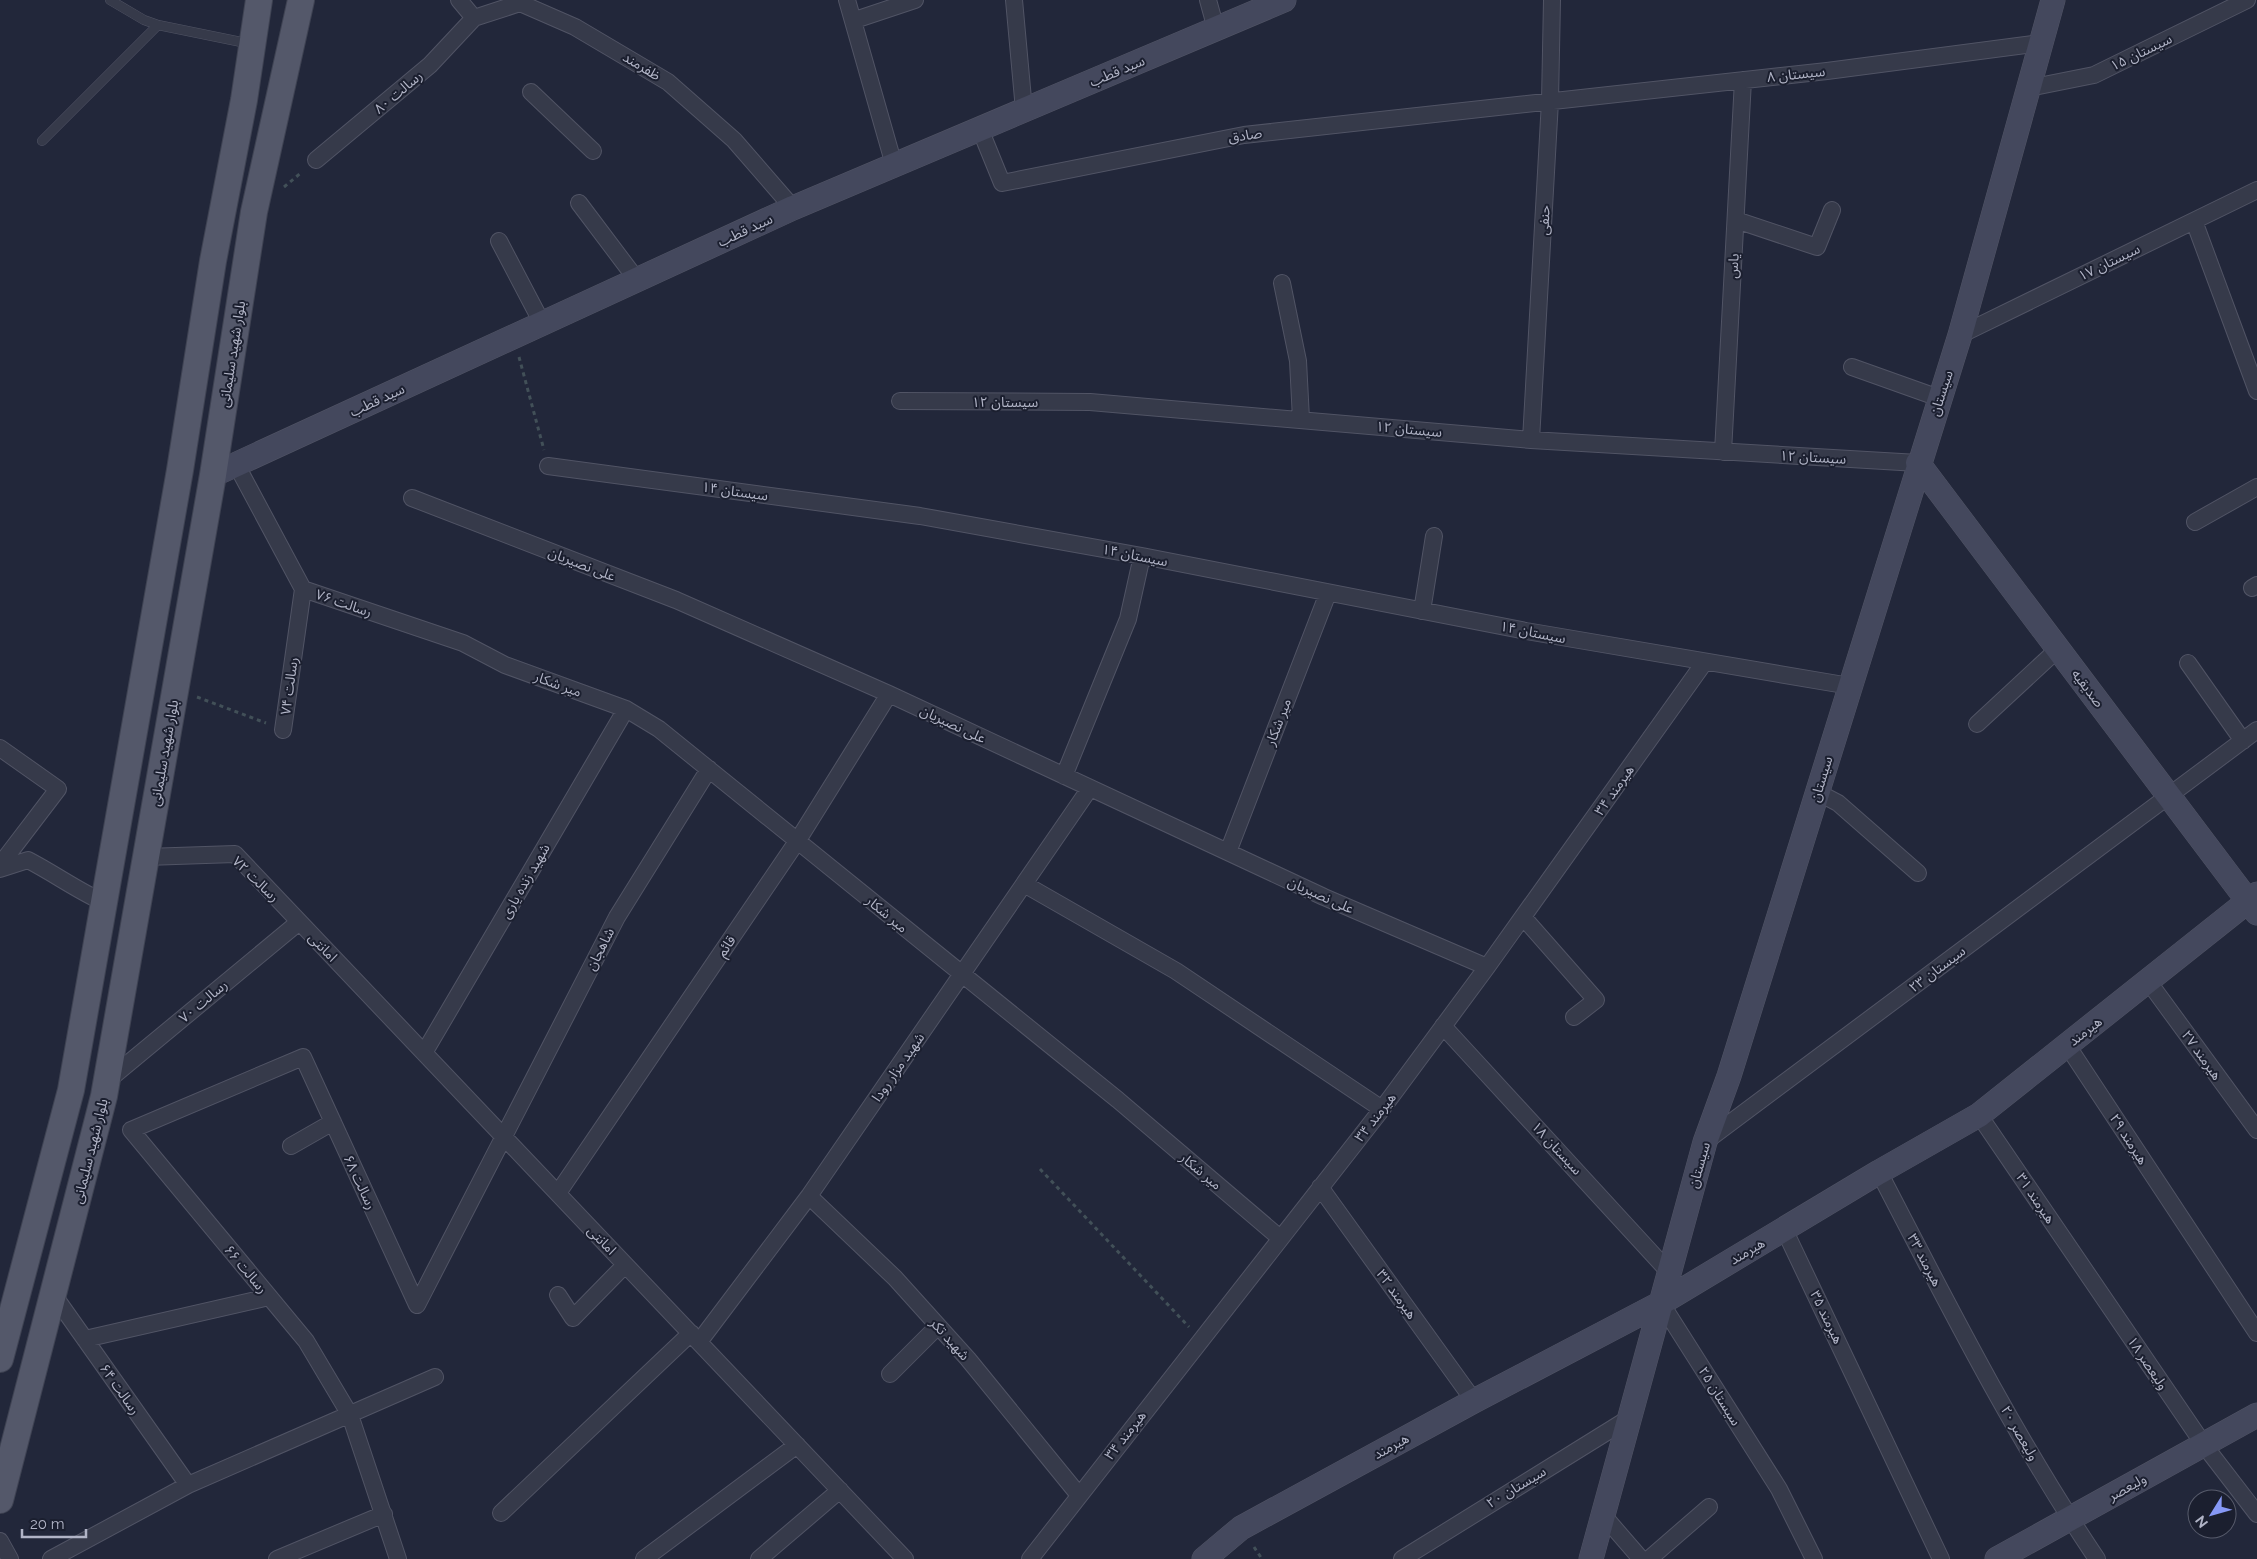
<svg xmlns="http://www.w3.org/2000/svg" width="2257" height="1559" font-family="Raleway,'Noto Sans Arabic',sans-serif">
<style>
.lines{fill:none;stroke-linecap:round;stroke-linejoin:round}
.lane-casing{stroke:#515465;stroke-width:10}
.street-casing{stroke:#515465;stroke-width:18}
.secondary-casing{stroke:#515465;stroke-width:25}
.primary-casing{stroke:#3f4353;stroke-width:28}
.path{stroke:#425058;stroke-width:3;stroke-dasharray:4 4;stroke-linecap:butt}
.lane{stroke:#363a4a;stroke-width:9}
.street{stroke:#363a4a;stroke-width:16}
.secondary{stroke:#44485d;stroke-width:24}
.primary{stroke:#54586a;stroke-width:26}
.labels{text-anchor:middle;stroke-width:4;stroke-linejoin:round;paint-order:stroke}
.street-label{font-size:14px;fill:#b1b4c6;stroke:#1b1f2f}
</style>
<rect width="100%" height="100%" fill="#22273a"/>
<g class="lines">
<g class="lane-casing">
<path id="lane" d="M110,0L144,20L158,25L251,44
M42,141L158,25"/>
</g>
<g class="street-casing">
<path id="street" d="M459,0L474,18L520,3L575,27L668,82L734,140L793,208
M847,0L894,165
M1014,0L1024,110
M1208,0L1216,29
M855,20L915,0
M2029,88L2094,75L2247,0
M531,92L593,151
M980,129L1002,183L1244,135L1827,71L2041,43
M316,160L430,65L474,18
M579,203L637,280
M1736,220L1817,247L1832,210
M2194,221L2257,391
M499,241L542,323
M1282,283L1298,361L1301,419
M1960,335L2257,190
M1852,367L1939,398
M900,401L1090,402L1531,440L1918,463
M1531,440L1550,101L1552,0
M1723,452L1743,80
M236,464L303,589L463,643L505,665L626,709L659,729L1118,1100L1280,1238
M548,466L920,516L1142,556L1526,631L1850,686
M412,498L676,600L889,694L1324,897L1487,967
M2195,522L2257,487
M2252,588L2257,585
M1422,611L1434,536
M2188,663L2243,741
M1977,724L2058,649
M283,730L303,589
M0,748L58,789L0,865
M1064,776L1128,619L1142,556
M1817,792L1838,803L1918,873
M1228,852L1328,593
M146,857L235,854L905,1559
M0,869L28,860C55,874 78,891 105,903
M1024,884L1176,971L1382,1109
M1523,917L1596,1000L1574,1017
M2148,981L2257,1130
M1443,1026L1669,1272
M2067,1045L2257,1333
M424,1053L626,709
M107,1081L299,922
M1979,1115L2204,1445L2257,1514
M1706,1141L2257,730
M291,1146L333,1122
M1879,1172C1947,1303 2014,1436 2097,1559
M1320,1187L1474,1401
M558,1193L798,840L889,694
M809,1196L895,1278L968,1359L1078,1494
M1784,1229L1941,1559
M53,1294L188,1485
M558,1295L573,1318L625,1265
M1661,1303L1779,1489L1814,1559
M85,1339L269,1297
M699,1342L809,1196L1090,788
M890,1374L938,1326
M501,1513L691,1333
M1603,1515L1641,1559
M0,1541L10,1559
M51,1559L188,1485L435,1377
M277,1559L384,1514
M398,1559L350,1415L306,1341L131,1130L303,1057L417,1305L617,917L709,769
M644,1559L797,1445
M759,1559L840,1490
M1030,1559L1382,1109L1487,967L1704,663
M1402,1559L1631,1417
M1649,1559L1709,1507"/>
</g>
<g class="secondary-casing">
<path id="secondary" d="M1918,463L2257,913
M213,475L793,208L1284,0
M1204,1559L1241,1528L1474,1401L1661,1303L1879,1172L1979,1115L2257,894
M1591,1559L1705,1142L1729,1076L1960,335L2053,0
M1997,1559L2257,1415"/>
</g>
<g class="primary-casing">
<path id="primary" d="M0,1359L71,1090L180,470L213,261L244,100L259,0
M0,1500L104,1096L213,475L254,212L301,0"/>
</g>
<path class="path" d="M284,187L302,172
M519,357L544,450
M197,697L266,723
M1040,1169L1189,1327
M1254,1547L1262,1559"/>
<use href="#lane" class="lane"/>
<use href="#street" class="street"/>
<use href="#secondary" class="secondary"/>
<use href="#primary" class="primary"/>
</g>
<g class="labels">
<g class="street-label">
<text transform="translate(2141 52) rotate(-26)" y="5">سیستان ۱۵</text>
<text transform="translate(642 66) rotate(31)" y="5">ظفرمند</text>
<text transform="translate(1117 71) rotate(-23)" y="5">سید قطب</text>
<text transform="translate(1796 74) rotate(-6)" y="5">سیستان ۸</text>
<text transform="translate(398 92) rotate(-40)" y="5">رسالت ۸۰</text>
<text transform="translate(1245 135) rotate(-9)" y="5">صادق</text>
<text transform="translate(1544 220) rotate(-87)" y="5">حنفی</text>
<text transform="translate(745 230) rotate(-25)" y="5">سید قطب</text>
<text transform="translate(2109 262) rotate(-26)" y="5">سیستان ۱۷</text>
<text transform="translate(1733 266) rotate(-87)" y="5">یاس</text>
<text transform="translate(232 354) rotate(-81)" y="5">بلوار شهید سلیمانی</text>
<text transform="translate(1941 393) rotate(-72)" y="5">سیستان</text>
<text transform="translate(377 400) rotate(-25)" y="5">سید قطب</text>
<text x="1005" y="407">سیستان ۱۲</text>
<text transform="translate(1409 429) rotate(5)" y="5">سیستان ۱۲</text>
<text transform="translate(1813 457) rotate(3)" y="5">سیستان ۱۲</text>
<text transform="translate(735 491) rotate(8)" y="5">سیستان ۱۴</text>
<text transform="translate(1135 555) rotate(11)" y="5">سیستان ۱۴</text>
<text transform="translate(582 564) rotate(21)" y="5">علی نصیریان</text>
<text transform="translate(344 603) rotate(19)" y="5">رسالت ۷۶</text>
<text transform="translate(1533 632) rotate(11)" y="5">سیستان ۱۴</text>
<text transform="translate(558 684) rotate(20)" y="5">میر شکار</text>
<text transform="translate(289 686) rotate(-82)" y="5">رسالت ۷۴</text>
<text transform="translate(2088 688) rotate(53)" y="5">صدیقیه</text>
<text transform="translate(1278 722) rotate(-69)" y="5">میر شکار</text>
<text transform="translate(953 724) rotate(25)" y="5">علی نصیریان</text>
<text transform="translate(164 753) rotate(-80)" y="5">بلوار شهید سلیمانی</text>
<text transform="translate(1821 779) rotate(-73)" y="5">سیستان</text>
<text transform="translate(1614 790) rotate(-55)" y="5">هیرمند ۳۴</text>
<text transform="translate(256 879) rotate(44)" y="5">رسالت ۷۲</text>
<text transform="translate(525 881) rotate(-60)" y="5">شهید زنده یاری</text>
<text transform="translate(1321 895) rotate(24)" y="5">علی نصیریان</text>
<text transform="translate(887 914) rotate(40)" y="5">میر شکار</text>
<text transform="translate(726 946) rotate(-56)" y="5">قائم</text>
<text transform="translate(323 947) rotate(46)" y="5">امانتی</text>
<text transform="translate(600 949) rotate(-63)" y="5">شاهجان</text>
<text transform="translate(1937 969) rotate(-37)" y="5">سیستان ۲۳</text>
<text transform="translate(203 1001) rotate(-40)" y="5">رسالت ۷۰</text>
<text transform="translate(2085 1031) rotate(-38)" y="5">هیرمند</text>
<text transform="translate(2202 1055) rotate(54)" y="5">هیرمند ۲۷</text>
<text transform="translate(898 1067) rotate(-55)" y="5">شهید مزار رودا</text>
<text transform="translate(1375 1117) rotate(-52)" y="5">هیرمند ۳۴</text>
<text transform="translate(2129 1139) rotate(57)" y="5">هیرمند ۲۹</text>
<text transform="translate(1557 1148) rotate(47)" y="5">سیستان ۱۸</text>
<text transform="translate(90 1151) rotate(-76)" y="5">بلوار شهید سلیمانی</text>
<text transform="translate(1699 1165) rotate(-74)" y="5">سیستان</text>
<text transform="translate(1201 1171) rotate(40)" y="5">میر شکار</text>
<text transform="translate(360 1182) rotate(65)" y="5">رسالت ۶۸</text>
<text transform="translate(2036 1198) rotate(56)" y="5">هیرمند ۳۱</text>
<text transform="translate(602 1240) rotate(46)" y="5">امانتی</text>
<text transform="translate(1747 1251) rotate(-31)" y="5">هیرمند</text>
<text transform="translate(1925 1260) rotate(62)" y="5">هیرمند ۳۳</text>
<text transform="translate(246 1269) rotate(50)" y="5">رسالت ۶۶</text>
<text transform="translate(1397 1294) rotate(54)" y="5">هیرمند ۳۲</text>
<text transform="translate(1827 1317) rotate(64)" y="5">هیرمند ۳۵</text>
<text transform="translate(950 1339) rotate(48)" y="5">شهید تکر</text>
<text transform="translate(2148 1363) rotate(56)" y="5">ولیعصر ۱۸</text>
<text transform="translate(120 1389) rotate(55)" y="5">رسالت ۶۴</text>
<text transform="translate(1720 1396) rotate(58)" y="5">سیستان ۲۵</text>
<text transform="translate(2020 1433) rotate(60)" y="5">ولیعصر ۲۰</text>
<text transform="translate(1125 1435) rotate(-52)" y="5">هیرمند ۳۴</text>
<text transform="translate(1391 1446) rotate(-29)" y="5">هیرمند</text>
<text transform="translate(1516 1487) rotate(-31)" y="5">سیستان ۲۰</text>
<text transform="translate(2127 1487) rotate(-29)" y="5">ولیعصر</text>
</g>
</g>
<g transform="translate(2212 1514) rotate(233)"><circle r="24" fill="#1b1f2f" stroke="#575b6b"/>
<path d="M0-4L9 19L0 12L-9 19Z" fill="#8698f5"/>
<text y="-8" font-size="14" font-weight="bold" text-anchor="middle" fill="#b1b4c6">N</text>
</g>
<path d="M22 1529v8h64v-8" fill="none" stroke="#b1b4c6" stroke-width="2.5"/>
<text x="30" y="1529" font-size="15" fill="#b1b4c6" stroke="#1b1f2f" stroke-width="4" paint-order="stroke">20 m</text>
</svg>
